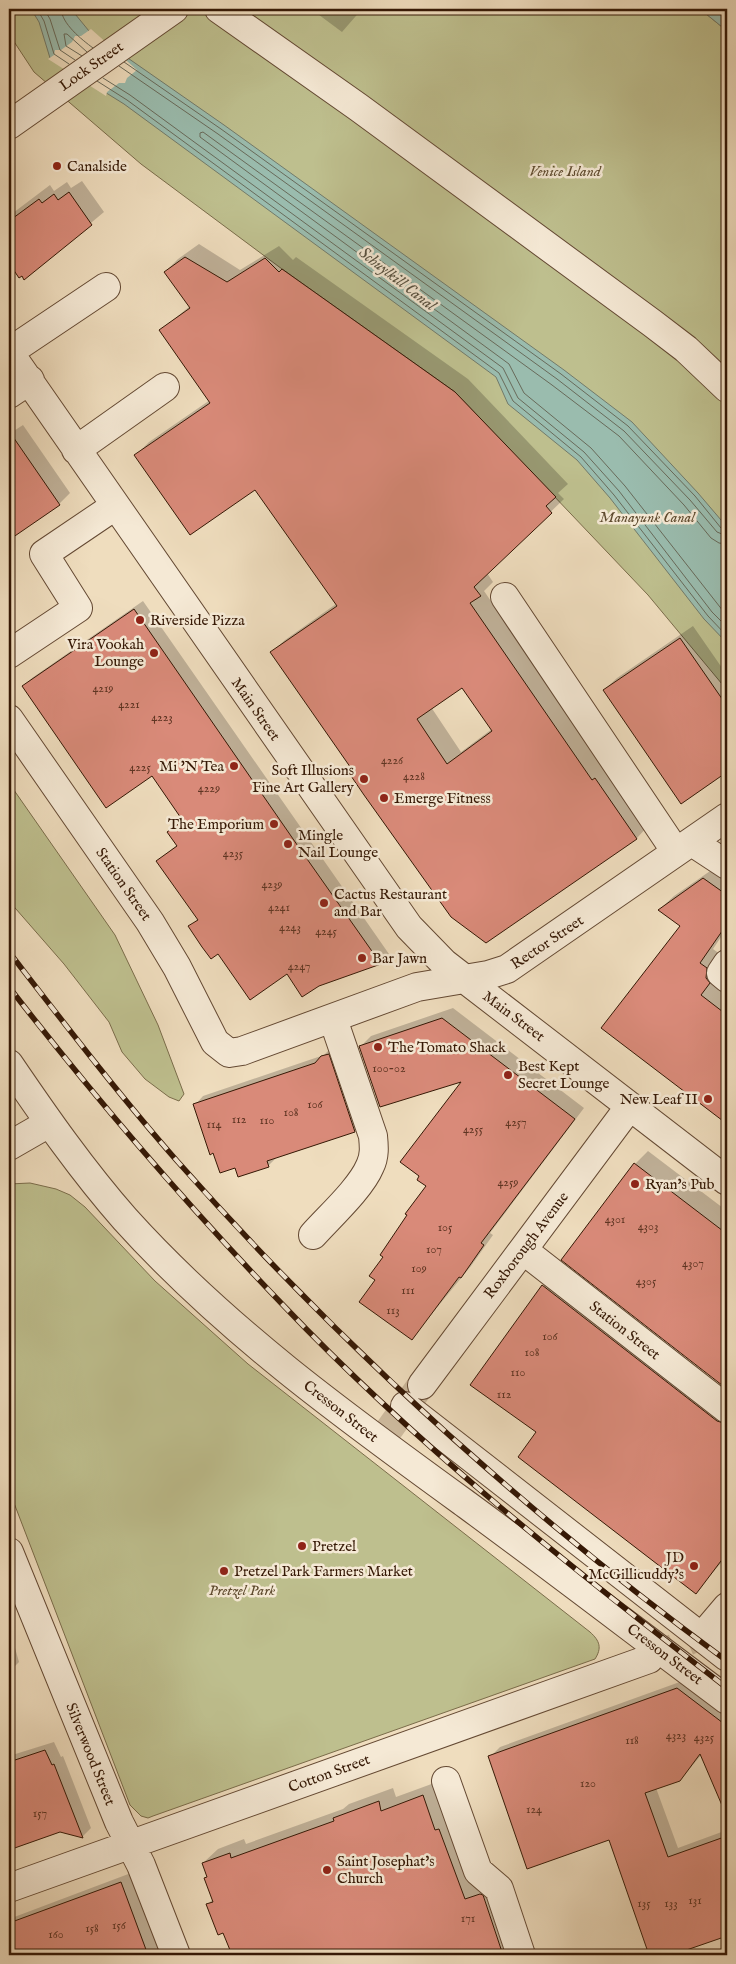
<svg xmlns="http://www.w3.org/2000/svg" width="736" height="1964" font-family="'IM FELL English',serif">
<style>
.green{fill:#bebf8e;stroke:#7a6c4a}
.water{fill:#9abcae;stroke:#727a6a}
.pier{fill:#efddbe}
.shadow{fill:#0003;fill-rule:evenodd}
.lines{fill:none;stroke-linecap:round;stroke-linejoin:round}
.shore{stroke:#686a5a;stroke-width:1}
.building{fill:#d98a79;stroke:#351805;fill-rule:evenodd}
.minor-tunnel{stroke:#cab699;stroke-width:28;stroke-dasharray:28 14;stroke-linecap:butt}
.minor-casing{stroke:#644933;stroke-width:30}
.minor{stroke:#f5e9d5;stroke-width:28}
.rail-casing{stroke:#351805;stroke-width:5.5}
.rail{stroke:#f5e9d5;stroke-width:4;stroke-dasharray:11;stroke-linecap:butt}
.poi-dot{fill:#8f2418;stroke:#f5e9d5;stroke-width:2}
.labels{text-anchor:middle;stroke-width:5;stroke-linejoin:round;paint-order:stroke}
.number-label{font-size:12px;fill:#5e3422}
.street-label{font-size:15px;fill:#351805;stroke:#f5e9d5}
.poi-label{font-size:15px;fill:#351805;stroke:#f5e9d5;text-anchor:start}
.park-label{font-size:15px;font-style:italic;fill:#5e4a2e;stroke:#f5e9d5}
.water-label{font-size:16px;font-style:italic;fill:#585140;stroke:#f5e9d5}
</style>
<rect width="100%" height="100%" fill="#efddbe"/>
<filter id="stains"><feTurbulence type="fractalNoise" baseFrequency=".004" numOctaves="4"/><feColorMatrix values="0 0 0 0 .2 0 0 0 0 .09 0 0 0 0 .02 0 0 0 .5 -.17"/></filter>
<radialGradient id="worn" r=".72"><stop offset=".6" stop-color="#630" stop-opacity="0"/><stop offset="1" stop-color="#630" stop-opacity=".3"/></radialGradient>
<path class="green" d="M9,9H700L727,31V690L648,595L455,392L282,269L141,164L34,72L9,34Z
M9,783L115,935L158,1025L184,1094L179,1101L169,1097L145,1079L122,1052L109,1022L64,964L9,901Z
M30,1183L56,1189L70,1195L85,1207L155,1281L248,1364L590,1632C600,1641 602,1648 595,1659L153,1816L148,1818L141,1816L130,1805L9,1490V1184Z"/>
<path class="water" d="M31,9H71L89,31L224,125L564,370L632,422L698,493L727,527V643L704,619L610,498L577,460L508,404L496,377L124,104L50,58L39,22Z
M700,9H727V31Z"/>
<path class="pier" d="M91,29L137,70L127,78L125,83H119L107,92L106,96L48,59L54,55L55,50H61L72,42L75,36H81Z"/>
<path class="shadow" d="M311,9H362L342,32Z
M82,181L104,212L25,278L22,274L20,276L9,261V216L50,185L54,191L67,182L71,188Z
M199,244L240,270L279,246L293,260L296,257L468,379L568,484L558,493L564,499L487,573L493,582L484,591L606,768L649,825L637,838L486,942L354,770L272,652L285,640L336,604L255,488L136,455L149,442L210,400L161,330L190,306L165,272L178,259ZM462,686L492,729L461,752L431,707Z
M23,425L70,493L59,504L9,539V434Z
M143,601L389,954L380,963L318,985L287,972L218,952L190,927L198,918L157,861L178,844L169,832L183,819L152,775L23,687L32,678Z
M693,626L727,675V771L681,802L604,690L617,678Z
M726,860L727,928L713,949L720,954L727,991V1122L603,1028L681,925L660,909L674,896Z
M453,1008L584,1108L490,1233L493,1235L471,1266L412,1338L377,1280L385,1256L428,1186L465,1079L360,1047L371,1036Z
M331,1048L363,1122L354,1131L277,1157L268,1166H236L195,1105L203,1096L324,1055Z
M648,1151L727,1211V1388L563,1260L635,1164Z
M557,1273L727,1406V1556L696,1592L538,1432L472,1385L543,1286Z
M9,1627L19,1662L9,1672Z
M688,1679L727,1709V1815L702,1754L680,1780L656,1788L678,1848L727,1830V1935L667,1955H650L609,1839L490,1757L500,1747Z
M54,1742L61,1757L63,1756L91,1828L82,1837L60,1831L9,1848V1756Z
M437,1782L495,1880L523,1955H233L224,1931L208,1904L213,1899L205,1879L208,1876L203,1863L218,1849L244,1839L246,1844L343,1809L349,1804L393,1788L396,1797Z
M131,1873L161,1955H9V1919Z"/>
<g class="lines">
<path class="shore" d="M37,9L44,21L54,54L69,64
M44,9L50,19L60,50L75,60
M61,9C62,24 81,39 93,48
M82,56L66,46L64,34H67L87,52
M124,62L221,129L561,374L628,426L695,496L721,528L727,530
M119,66L218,134L557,379L624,431L690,500L717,532L727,536
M103,78L130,95L503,368L518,398L584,452L619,491L712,612L727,627
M97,81L127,100L499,373L513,401L581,457L614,495L708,616L727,636
M727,544L719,543L711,538L684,505L619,436L552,385L214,140L203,132L200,133V137L509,364L524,393L591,448L625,486L727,616"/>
</g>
<path class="building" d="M69,192L92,225L24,280L22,276L19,278L9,263V221L39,199L42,203L54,194L58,200Z
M185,257L227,282L265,258L279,272L282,269L455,392L556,497L546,506L552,513L474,587L481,596L470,603L592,780L595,778L637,839L486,943L451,917L364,795L349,773L353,771L270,652L337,606L255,490L190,535L134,455L210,403L159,330L190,308L164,272ZM462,688L492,731L447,764L417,719Z
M9,431L60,505L9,540Z
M134,609L300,849L381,964L319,986L302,997L287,974L250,1000L218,954L211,959L202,947L188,926L198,920L156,861L177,846L167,832L183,821L152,776L106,808L22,686Z
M680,638L727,706V772L681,804L603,690Z
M703,878L727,895V924L700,963L707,968L706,978L710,983L701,995L727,1015V1124L601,1028L680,926L658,910Z
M442,1018L575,1119L481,1243L484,1245L461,1278L459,1277L412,1340L359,1302L375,1280L369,1276L383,1257L380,1255L407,1215L405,1214L426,1186L417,1180L419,1176L400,1162L461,1082L380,1107L359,1046Z
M329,1054L355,1132L267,1161L269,1167L238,1177L235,1168L220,1173L213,1153L210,1155L193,1104L315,1063L321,1056Z
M634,1163L727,1234V1389L561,1260Z
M542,1285L717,1421L727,1424V1553L696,1594L518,1457L536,1432L470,1385Z
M677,1688L727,1726V1817L700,1754L680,1781L645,1793L668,1857L727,1836V1936L672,1955H649L609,1840L527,1869L488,1756Z
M45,1750L52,1765L54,1764L83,1838L60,1832L9,1850V1762Z
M423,1795L435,1830L439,1829L465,1899L480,1894L483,1895L503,1955H232L223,1933L218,1935L206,1904L213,1902L204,1878L207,1877L202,1863L230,1853L231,1858L334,1821L333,1818L379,1801L381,1811Z
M121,1882L148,1955H9V1923Z"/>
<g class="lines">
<path class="minor-tunnel" d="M388,1431L419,1388
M649,1659L700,1636L710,1627"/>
<g class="minor-casing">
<path id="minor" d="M219,9L358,107L652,323L686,349L727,388
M9,125L174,9
M9,352L409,927L444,963L727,1181
M9,352L106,287
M9,394L30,380
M76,450L165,387
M505,597L676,852
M9,654L78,608L44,554L115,506
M9,719L150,922L177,967L215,1042L229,1053L242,1051L417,987L488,975L507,969L727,817
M692,842L727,865
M727,964L721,973L727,978
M9,1064C45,1117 82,1170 125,1219C225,1330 347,1418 467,1505C554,1569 640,1635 727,1700
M9,1146L49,1123
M313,1235C329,1217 361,1188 370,1166C375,1156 374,1146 373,1136L333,1019
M523,1250L727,1409
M422,1385L630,1106
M405,1406L727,1657
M9,1552L119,1822L141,1865L176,1955
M710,1627L727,1607
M446,1781L478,1871L499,1889L521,1955
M9,1888L649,1659"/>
</g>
<use href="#minor" class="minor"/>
<g class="rail-casing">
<path id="rail" d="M9,952C64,1023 119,1095 178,1162C342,1347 528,1515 727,1661
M9,987C95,1098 186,1204 283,1305C417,1446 573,1569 727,1688"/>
</g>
<use href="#rail" class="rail"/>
</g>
<g class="poi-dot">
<circle cx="57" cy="166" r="5"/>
<circle cx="140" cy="620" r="5"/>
<circle cx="154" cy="653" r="5"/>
<circle cx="234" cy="766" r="5"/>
<circle cx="364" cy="779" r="5"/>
<circle cx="384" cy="798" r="5"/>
<circle cx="274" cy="824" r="5"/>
<circle cx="288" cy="844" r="5"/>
<circle cx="324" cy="903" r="5"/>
<circle cx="362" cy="958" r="5"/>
<circle cx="378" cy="1047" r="5"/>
<circle cx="508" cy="1075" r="5"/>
<circle cx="708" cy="1099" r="5"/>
<circle cx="635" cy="1184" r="5"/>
<circle cx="302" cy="1546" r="5"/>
<circle cx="694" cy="1566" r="5"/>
<circle cx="224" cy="1571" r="5"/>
<circle cx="327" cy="1870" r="5"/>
</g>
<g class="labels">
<g class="number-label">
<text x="103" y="692">4219</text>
<text x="129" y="708">4221</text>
<text x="162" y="721">4223</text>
<text x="392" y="764">4226</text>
<text x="140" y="771">4225</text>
<text x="414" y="780">4228</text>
<text x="209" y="792">4229</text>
<text x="233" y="857">4235</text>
<text x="272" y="888">4239</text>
<text x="279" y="911">4241</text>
<text x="290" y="931">4243</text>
<text x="326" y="935">4245</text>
<text x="299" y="970">4247</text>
<text x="389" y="1072">100-02</text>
<text x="315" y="1108">106</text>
<text x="291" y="1116">108</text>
<text x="239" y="1123">112</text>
<text x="267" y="1124">110</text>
<text x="516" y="1126">4257</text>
<text x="214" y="1128">114</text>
<text x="473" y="1133">4255</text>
<text x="508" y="1186">4259</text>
<text x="615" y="1223">4301</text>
<text x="648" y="1230">4303</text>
<text x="445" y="1231">105</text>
<text x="434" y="1253">107</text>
<text x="693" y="1267">4307</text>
<text x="419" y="1272">109</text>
<text x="646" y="1285">4305</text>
<text x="408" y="1294">111</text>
<text x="393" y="1314">113</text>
<text x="550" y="1340">106</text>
<text x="532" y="1356">108</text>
<text x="518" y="1376">110</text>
<text x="504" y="1398">112</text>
<text x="676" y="1739">4323</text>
<text x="704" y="1741">4325</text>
<text x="632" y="1744">118</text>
<text x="588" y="1787">120</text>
<text x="534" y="1813">124</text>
<text x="40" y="1817">157</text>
<text x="695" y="1904">131</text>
<text x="644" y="1907">135</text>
<text x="671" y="1907">133</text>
<text x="468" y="1922">171</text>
<text x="119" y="1929">156</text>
<text x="92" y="1932">158</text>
<text x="56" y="1938">160</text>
</g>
<g class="street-label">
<text transform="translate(91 66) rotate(-35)" y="5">Lock Street</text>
<text transform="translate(256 709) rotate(55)" y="5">Main Street</text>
<text transform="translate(124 884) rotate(55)" y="5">Station Street</text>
<text transform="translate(547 942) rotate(-34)" y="5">Rector Street</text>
<text transform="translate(514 1016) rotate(37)" y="5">Main Street</text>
<text transform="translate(526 1245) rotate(-53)" y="5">Roxborough Avenue</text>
<text transform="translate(625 1330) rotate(38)" y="5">Station Street</text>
<text transform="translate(341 1411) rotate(38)" y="5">Cresson Street</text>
<text transform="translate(665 1654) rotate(37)" y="5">Cresson Street</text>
<text transform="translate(91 1754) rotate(68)" y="5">Silverwood Street</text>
<text transform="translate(329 1773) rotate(-20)" y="5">Cotton Street</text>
</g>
<g class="poi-label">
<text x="67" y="171">Canalside</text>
<text x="150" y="625">Riverside Pizza</text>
<text x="144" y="649" text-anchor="end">Vira Vookah<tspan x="144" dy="17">Lounge</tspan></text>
<text x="224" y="771" text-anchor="end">Mi 'N Tea</text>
<text x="354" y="775" text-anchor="end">Soft Illusions<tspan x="354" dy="17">Fine Art Gallery</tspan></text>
<text x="394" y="803">Emerge Fitness</text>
<text x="264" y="829" text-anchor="end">The Emporium</text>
<text x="298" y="840">Mingle<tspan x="298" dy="17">Nail Lounge</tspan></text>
<text x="334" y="899">Cactus Restaurant<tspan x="334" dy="17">and Bar</tspan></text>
<text x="372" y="963">Bar Jawn</text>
<text x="388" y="1052">The Tomato Shack</text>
<text x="518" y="1071">Best Kept<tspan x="518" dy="17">Secret Lounge</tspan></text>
<text x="698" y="1104" text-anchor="end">New Leaf II</text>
<text x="645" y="1189">Ryan's Pub</text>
<text x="312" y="1551">Pretzel</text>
<text x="684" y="1562" text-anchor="end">JD<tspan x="684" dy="17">McGillicuddy's</tspan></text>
<text x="234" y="1576">Pretzel Park Farmers Market</text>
<text x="337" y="1866">Saint Josephat's<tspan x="337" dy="17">Church</tspan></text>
</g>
<g class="park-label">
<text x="565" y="176">Venice Island</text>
<text x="647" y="522">Manayunk Canal</text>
<text x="242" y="1595">Pretzel Park</text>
</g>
<g class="water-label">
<text transform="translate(398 278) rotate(38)" y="6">Schuylkill Canal</text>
</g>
</g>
<rect width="736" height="1964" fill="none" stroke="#efddbe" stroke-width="30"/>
<rect x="10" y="10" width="716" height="1944" fill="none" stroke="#351805" stroke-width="2.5"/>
<rect x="15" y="15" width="706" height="1934" fill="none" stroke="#351805"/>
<rect width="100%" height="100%" filter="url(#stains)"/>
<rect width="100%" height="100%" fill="url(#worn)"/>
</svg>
